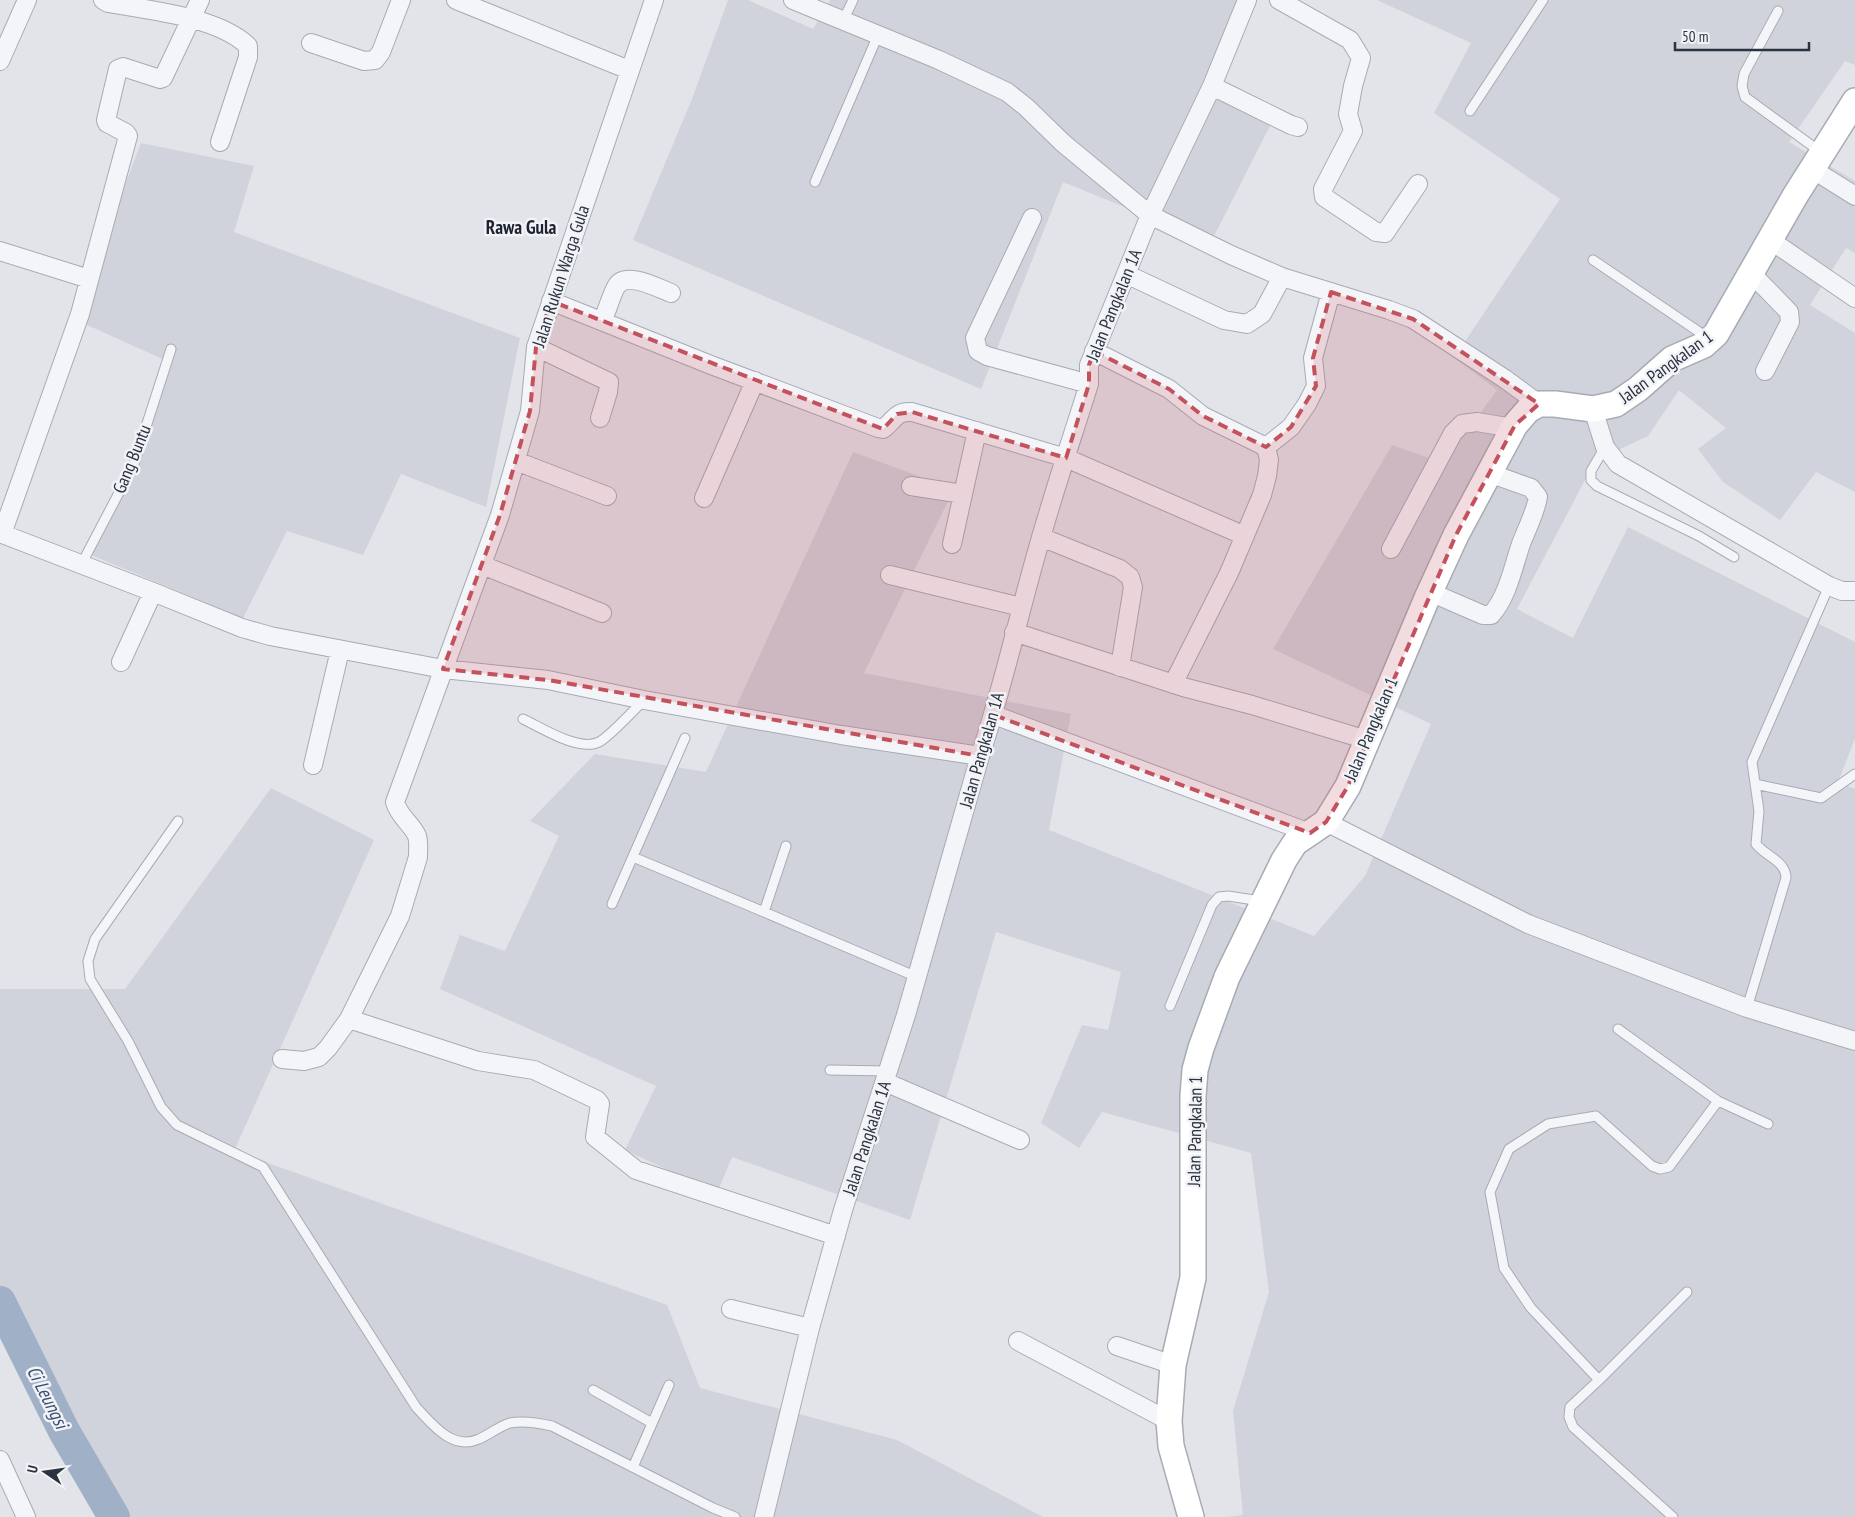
<svg xmlns="http://www.w3.org/2000/svg" width="1855" height="1517" font-family="'PT Sans Narrow',sans-serif">
<style>
.built{fill:#d0d3db}
.lines{fill:none;stroke-linecap:round;stroke-linejoin:round}
.river{stroke:#a0b0c6;stroke-width:32}
.lane-casing{stroke:#a7abb3;stroke-width:11}
.street-casing{stroke:#a7abb3;stroke-width:20}
.secondary-casing{stroke:#a7abb3;stroke-width:28}
.lane{stroke:#f4f5f8;stroke-width:9}
.street{stroke:#f4f5f8;stroke-width:18}
.secondary{stroke:#fff;stroke-width:25}
.marked{fill:#c3525d;fill-opacity:0.2;stroke:#c3525d;stroke-width:4;stroke-dasharray:10 6;stroke-linejoin:round}
.labels{text-anchor:middle;stroke-width:5;stroke-linejoin:round;paint-order:stroke}
.street-label{font-size:18px;fill:#2b3240;stroke:#f1f3f7}
.neighbourhood-label{font-size:19px;font-weight:bold;fill:#1d2331;stroke:#f1f3f7}
.water-label{font-size:19px;font-style:italic;fill:#394f70;stroke:#f1f3f7}
</style>
<rect width="100%" height="100%" fill="#e2e4e9"/>
<path class="built" d="M728,0H748L813,29L830,0H1240L1201,93L1272,122L1211,242L1063,182L981,389L633,240L692,99Z
M1377,0H1855V65L1845,61L1789,142L1855,181V253L1846,248L1810,305L1855,333V492L1816,472L1780,520L1723,482L1698,449L1726,428L1679,390L1648,436L1595,461L1517,609L1573,638L1628,527L1855,642V739L1838,782L1855,789V1517H1228L1243,1515L1233,1411L1269,1292L1251,1153L1102,1112L1079,1148L1041,1123L1082,1025L1108,1030L1121,972L996,932L910,1220L732,1157L717,1193L625,1150L656,1086L440,989L460,935L505,951L559,836L530,821L595,754L706,772L853,452L954,489L864,673L1071,714L1049,830L1314,936L1365,876L1431,724L1273,649L1392,445L1444,463L1497,390L1454,358L1560,199L1434,113L1471,43Z
M141,143L254,166L234,232L520,338L486,507L401,474L363,555L287,531L243,618L91,555L169,362L74,319Z
M271,788L374,840L234,1151L667,1305L700,1388L897,1440L1043,1517H114L64,1431L0,1302V989H125Z"/>
<g class="lines">
<path class="river" d="M0,1302L64,1431L114,1517"/>
<g class="lane-casing">
<path id="lane" d="M1778,11L1744,74L1742,86L1745,97L1822,153
M843,21L853,0
M1470,111L1543,0
M815,182L878,35
M1593,260L1708,338
M1605,447L1591,471V480L1597,486L1699,536L1734,557
M81,565L134,464L171,349
M523,719C542,728 579,752 599,742C609,737 634,710 644,700
M1755,784L1821,798L1855,774
M178,821L95,939L88,961L90,979L128,1041L161,1107L177,1125L263,1167L416,1407C432,1424 452,1451 479,1439C489,1435 499,1426 510,1423C524,1420 539,1423 552,1426L713,1508L735,1517
M633,857L764,912L786,846
M612,904L685,738
M764,912L917,977
M1170,1006L1212,905L1219,897L1228,896L1261,901
M1747,1008L1786,878C1786,861 1765,856 1756,844L1759,811L1752,762L1829,586
M1618,1029L1718,1101
M830,1070L888,1071
M1599,1380L1687,1292
M593,1390L652,1423
M633,1467L669,1385
M1673,1517L1573,1427L1569,1417L1570,1407L1599,1380L1531,1308L1504,1268L1490,1192L1509,1149L1548,1124L1596,1116L1652,1166L1660,1169L1669,1167L1718,1101L1768,1124"/>
</g>
<g class="street-casing">
<path id="street" d="M103,0L108,3C149,10 218,17 248,46V57L220,142
M456,0L629,70
M793,0L939,60L1007,92L1026,107L1063,143L1150,215L1231,255L1282,277L1389,310L1413,319L1505,379L1539,404
M1279,0L1350,40L1361,58L1353,86L1348,114L1353,131L1323,189L1324,197L1376,232L1385,233L1418,184
M311,43L364,61L375,60L381,52L401,0
M0,61L27,0
M1212,86L1291,125L1298,127
M1812,169L1855,196
M1032,218L975,338L978,351L987,356L1089,384
M1770,240L1855,298
M0,251L89,279
M1751,273L1789,312L1790,322L1765,371
M1126,274L1224,320L1247,324L1262,314L1282,277
M551,301L711,365L878,428L883,429C895,420 895,411 912,412L1066,458L1245,536
M604,317C608,308 611,296 616,287C625,270 658,288 671,293
M536,347L609,382L608,392L600,418
M1094,351L1169,389L1203,416L1266,447L1291,427L1307,404L1316,386L1313,358L1331,292
M1593,409L1605,447L1618,464L1829,586L1842,591H1855
M516,461L607,496
M911,486L963,494L977,431
M704,498L755,381
M0,533L153,592L242,628L270,636L443,669L548,680L644,700L841,735L980,756
M2,534L80,314L128,136L126,133L107,123L106,120L118,69L123,67L160,79L163,78L200,0
M1041,537L1120,569L1130,577L1133,587L1120,667
M952,544L963,494
M1391,549L1453,433L1462,424L1477,422L1513,428
M482,565L602,613
M890,575L1021,607
M1430,592L1483,615H1491C1508,596 1513,567 1521,544C1527,528 1535,514 1538,497L1531,488L1489,473
M1014,632L1183,687L1252,705L1367,740
M121,662L153,592
M1173,684L1229,573L1262,495L1267,476L1269,460L1266,447
M994,715L1310,833
M313,765L340,650
M1326,822L1528,924L1747,1008L1855,1041
M349,1019L478,1061L534,1070L597,1100L600,1104L595,1137L636,1170L836,1236
M282,1059L304,1061L319,1057L328,1048L349,1019L400,916L418,857C418,850 419,842 417,836C412,824 399,817 395,802L500,515L530,411L536,347L654,0
M885,1082L1020,1140
M731,1309L810,1328
M1018,1341L1169,1421
M1117,1346L1173,1365
M0,1460L26,1517
M764,1517L810,1328L843,1210L906,1015L980,756C1002,690 1017,622 1036,555C1052,497 1071,441 1089,384V365L1150,215L1212,86L1247,0"/>
</g>
<g class="secondary-casing">
<path id="secondary" d="M1191,1517L1171,1446L1169,1421L1173,1365L1193,1278V1096L1195,1070L1201,1048L1227,977L1284,860L1295,843L1326,822L1348,786L1427,598L1456,535L1515,425L1528,410L1539,404H1555L1593,409L1616,404L1638,389L1672,359L1704,345L1716,334L1795,196L1855,101"/>
</g>
<use href="#lane" class="lane"/>
<use href="#street" class="street"/>
<use href="#secondary" class="secondary"/>
</g>
<path class="marked" d="M1331,292L1413,319L1539,404L1515,425L1456,535L1348,786L1326,822L1310,833L994,715L980,756L548,680L443,669L500,515L530,411L536,347L551,301L883,429L897,414L912,412L1066,458L1089,384V365L1094,351L1169,389L1203,416L1266,447L1291,427L1316,386L1313,358Z"/>
<g class="labels">
<g class="street-label">
<text transform="translate(561 276) rotate(-72)" y="6">Jalan Rukun Warga Gula</text>
<text transform="translate(1114 305) rotate(-68)" y="6">Jalan Pangkalan 1A</text>
<text transform="translate(1666 367) rotate(-36)" y="6">Jalan Pangkalan 1</text>
<text transform="translate(132 459) rotate(-68)" y="6">Gang Buntu</text>
<text transform="translate(1371 729) rotate(-67)" y="6">Jalan Pangkalan 1</text>
<text transform="translate(982 750) rotate(-74)" y="6">Jalan Pangkalan 1A</text>
<text transform="translate(1195 1131) rotate(-89)" y="6">Jalan Pangkalan 1</text>
<text transform="translate(867 1138) rotate(-72)" y="6">Jalan Pangkalan 1A</text>
</g>
<g class="neighbourhood-label">
<text x="521" y="234">Rawa Gula</text>
</g>
<g class="water-label">
<text transform="translate(48 1397) rotate(63)" y="7">Ci Leungsi</text>
</g>
</g>
<g transform="translate(45 1472) rotate(283)" stroke="#f1f3f7" stroke-width="4" paint-order="stroke">
<path d="M0-4L9 19L0 12L-9 19Z" fill="#2b3240"/>
<text y="-8" font-size="14" font-weight="bold" text-anchor="middle" fill="#2b3240">U</text>
</g>
<path d="M1675 42v8h134v-8" fill="none" stroke="#2b3240" stroke-width="2.5"/>
<text x="1682" y="42" font-size="15" fill="#2b3240" stroke="#f1f3f7" stroke-width="4" paint-order="stroke">50 m</text>
</svg>
